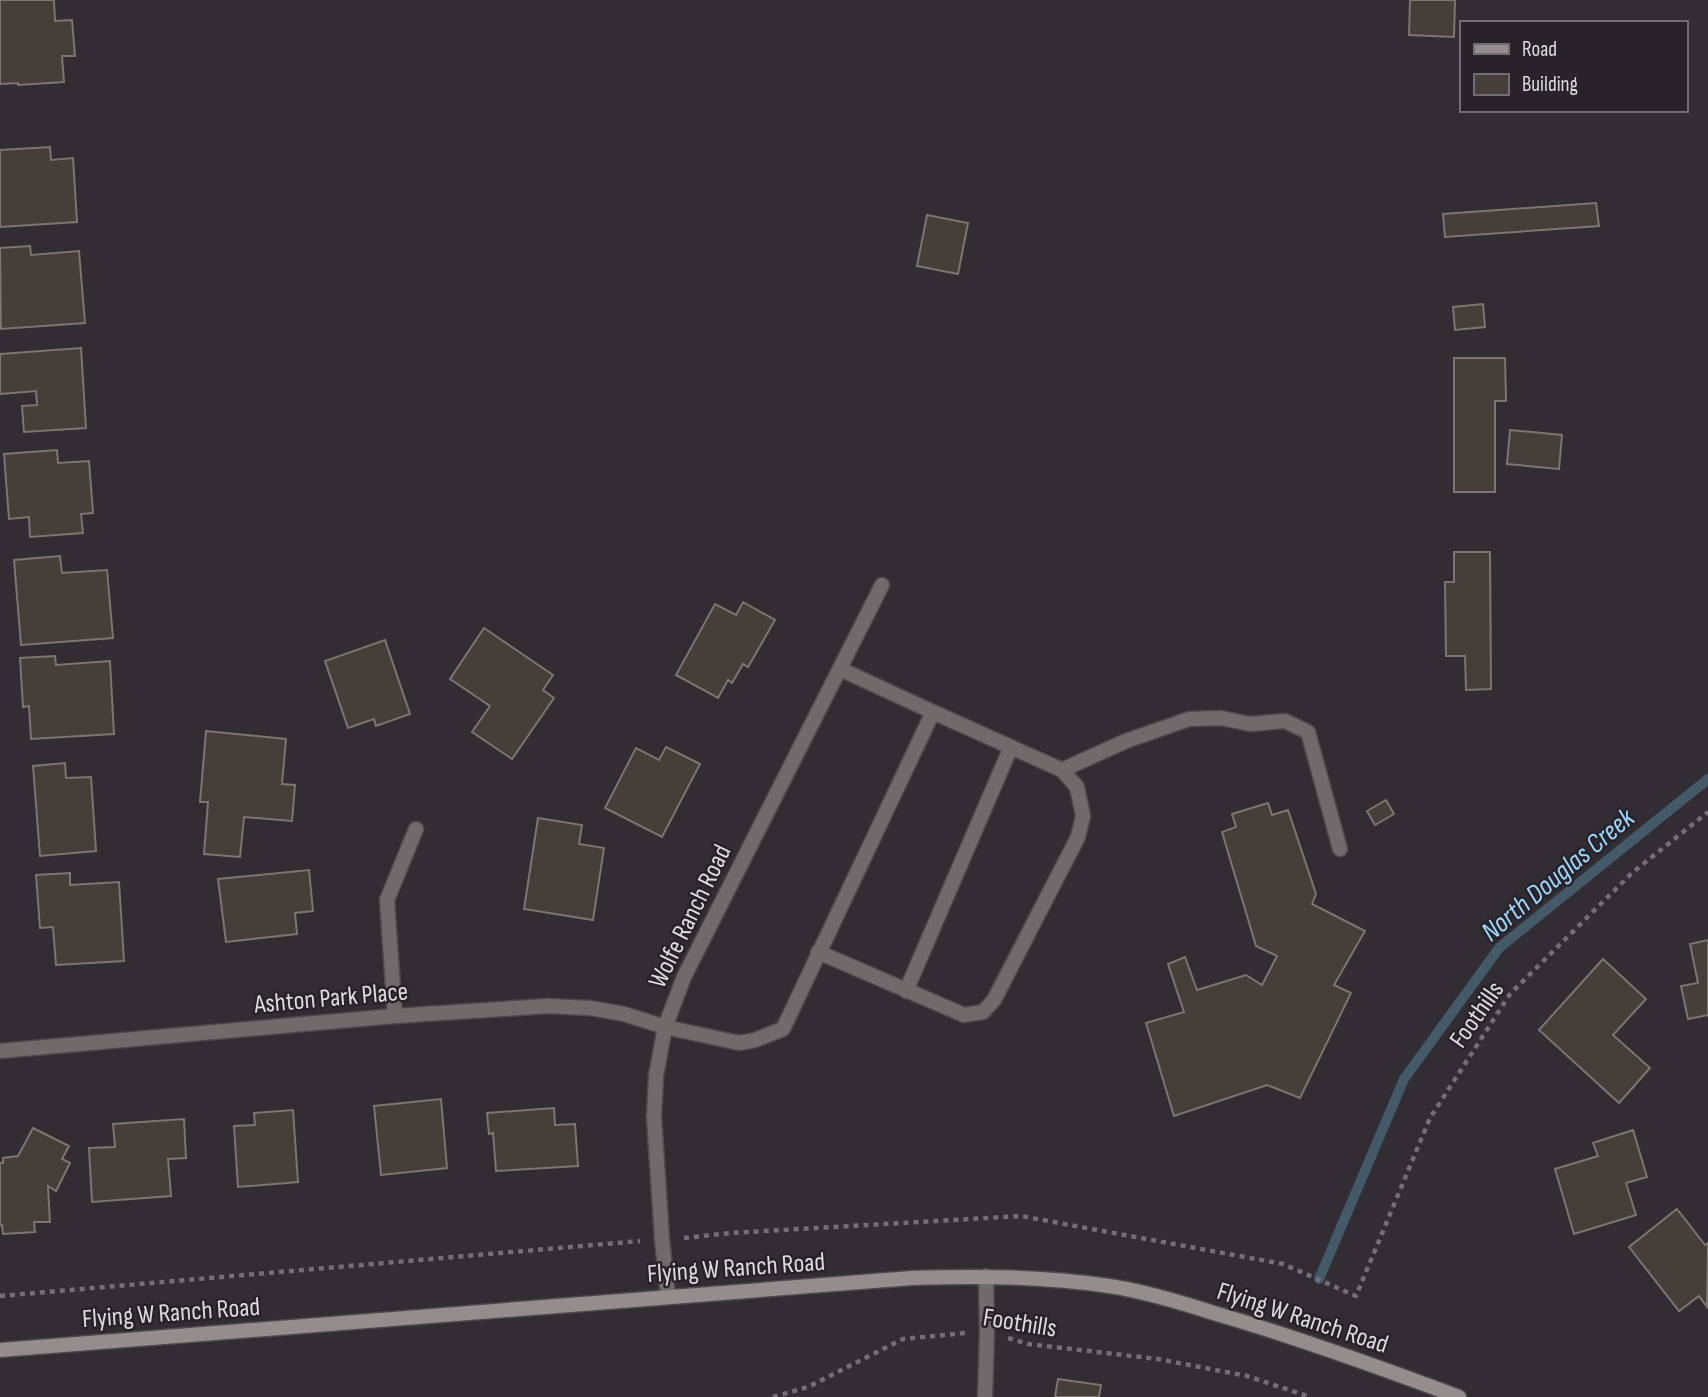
<svg xmlns="http://www.w3.org/2000/svg" width="1708" height="1397" font-family="'Sofia Sans Condensed',sans-serif">
<style>
.lines{fill:none;stroke-linecap:round;stroke-linejoin:round}
.stream{stroke:#445a68;stroke-width:10}
.building{fill:#463e39;stroke:#7d756f;stroke-width:2}
.lane-casing{stroke:#4e494f;stroke-width:17}
.street-casing{stroke:#4e494f;stroke-width:17}
.secondary-casing{stroke:#4e494f;stroke-width:17}
.path{stroke:#736f74;stroke-width:4.5;stroke-dasharray:5 5;stroke-linecap:butt}
.lane{stroke:#706b6b;stroke-width:14}
.street{stroke:#706b6b;stroke-width:14}
.secondary{stroke:#958d8c;stroke-width:14}
.labels{text-anchor:middle;stroke-width:5;stroke-linejoin:round;paint-order:stroke}
.street-label{font-size:26px;fill:#dfdce0;stroke:#282329}
.water-label{font-size:28px;font-style:italic;fill:#9cd8fe;stroke:#282329}
</style>
<rect width="100%" height="100%" fill="#322d33"/>
<g class="lines">
<path class="stream" d="M1319,1279L1404,1079L1499,948L1708,779"/>
</g>
<path class="building" d="M0,0H54L55,21L72,20L75,56H62L64,82L18,85V83L0,84Z
M1410,0H1455L1454,37L1409,35Z
M50,147L51,160L73,158L77,222L0,227V150Z
M1596,203L1599,226L1445,237L1443,214Z
M927,215L968,223L958,274L917,266Z
M30,246L31,255L79,251L85,323L1,329L0,248Z
M1483,304L1485,327L1455,330L1453,307Z
M81,348L86,428L24,432L22,406L37,405L36,391L0,394V354Z
M1454,358H1505L1506,401H1495V492H1454Z
M1510,430L1562,435L1559,469L1507,464Z
M57,450L58,463L89,461L93,513L81,514L83,533L30,537L29,517L9,519L4,454Z
M1454,552H1490L1491,689L1466,690L1465,656H1446L1445,582H1454Z
M60,556L62,573L107,570L113,638L21,645L14,560Z
M743,602L775,620L748,667L743,664L732,683L728,680L718,698L676,675L715,604L736,615Z
M484,628L553,675L543,690L554,698L512,759L472,732L490,706L450,679Z
M385,640L410,714L376,726L374,719L348,728L325,661Z
M55,656L56,665L110,661L114,734L31,739L29,706L23,707L20,658Z
M206,731L286,739L282,784L295,785L292,821L244,817L240,857L204,854L208,802H200Z
M666,747L700,764L662,837L605,808L636,748L659,760Z
M65,763L66,778L91,777L96,851L40,856L33,766Z
M1386,800L1394,814L1375,825L1367,811Z
M1268,803L1272,815L1288,810L1316,894L1312,904L1365,931L1334,985L1351,993L1300,1098L1267,1085L1174,1116L1146,1023L1184,1012L1168,964L1185,957L1197,990L1246,975L1262,985L1277,956L1256,946L1222,832L1236,827L1232,814Z
M538,818L582,825L579,844L604,848L593,920L524,909Z
M309,870L313,911L295,913L297,934L226,942L218,879Z
M70,873V885L119,882L124,961L56,965L53,927L40,928L36,875Z
M1708,940V1015L1688,1019L1681,986L1698,983L1690,944Z
M1603,959L1646,999L1613,1035L1650,1068L1619,1103L1539,1030Z
M441,1099L447,1168L381,1175L374,1106Z
M554,1108L555,1125L575,1124L578,1166L496,1171L493,1133L489,1134L487,1113Z
M293,1110L298,1182L238,1187L234,1126L255,1125L254,1113Z
M184,1119L186,1158L168,1159L171,1196L92,1202L89,1148L115,1147L113,1124Z
M33,1128L69,1146L62,1159L70,1163L56,1191L48,1186L50,1222H34L35,1232L3,1234L2,1225H0V1163H3V1158L18,1156Z
M1633,1130L1647,1177L1626,1183L1636,1215L1574,1234L1555,1169L1598,1156L1593,1143Z
M1677,1209L1705,1245L1708,1243L1707,1307L1699,1296L1679,1311L1629,1247Z
M1058,1379L1101,1385L1099,1397H1055Z"/>
<g class="lines">
<g class="lane-casing">
<path id="lane" d="M840,669L933,712
M818,952L964,1015L983,1012L994,1000L1078,837L1083,816L1077,787L1062,770
M906,991L1011,747
M665,1027L739,1043L755,1040L783,1029L933,712L1062,770L1126,741L1189,719L1221,718L1250,724L1285,721L1308,732L1340,849"/>
</g>
<g class="street-casing">
<path id="street" d="M395,1016L387,900L416,829
M0,1051L395,1016L548,1006L590,1008L624,1014L665,1027
M668,1297L662,1239L654,1117L656,1076L665,1027L684,977L882,585
M985,1397L987,1332L986,1276"/>
</g>
<g class="secondary-casing">
<path id="secondary" d="M0,1350L912,1278C978,1276 1043,1276 1109,1286C1144,1291 1183,1303 1217,1314C1299,1338 1379,1367 1459,1397"/>
</g>
<path class="path" d="M684,1238L731,1233L1021,1216L1283,1264L1356,1296L1430,1118L1510,994L1632,873L1708,812
M0,1296L640,1241
M1008,1338L1028,1344L1158,1359L1247,1376L1310,1397
M773,1397L808,1387L903,1339L965,1333"/>
<use href="#lane" class="lane"/>
<use href="#street" class="street"/>
<use href="#secondary" class="secondary"/>
</g>
<g class="labels">
<g class="street-label">
<text transform="translate(689 916) rotate(-64)" y="9">Wolfe Ranch Road</text>
<text transform="translate(331 997) rotate(-5)" y="9">Ashton Park Place</text>
<text transform="translate(1476 1014) rotate(-55)" y="9">Foothills</text>
<text transform="translate(736 1267) rotate(-4)" y="9">Flying W Ranch Road</text>
<text transform="translate(171 1312) rotate(-4)" y="9">Flying W Ranch Road</text>
<text transform="translate(1303 1317) rotate(18)" y="9">Flying W Ranch Road</text>
<text transform="translate(1020 1322) rotate(9)" y="9">Foothills</text>
</g>
<g class="water-label">
<text transform="translate(1557 874) rotate(-40)" y="10">North Douglas Creek</text>
</g>
</g>
<rect x="1460" y="21" width="228" height="91" fill="#282329" stroke="#716d72" stroke-width="2"/>
<rect x="1474" y="44" width="35" height="10" fill="#958d8c" stroke="#716d72" stroke-width="2"/>
<text x="1522" y="56" font-size="21" fill="#dfdce0">Road</text>
<rect x="1474" y="74" width="35" height="21" fill="#463e39" stroke="#716d72" stroke-width="2"/>
<text x="1522" y="91" font-size="21" fill="#dfdce0">Building</text>
</svg>
